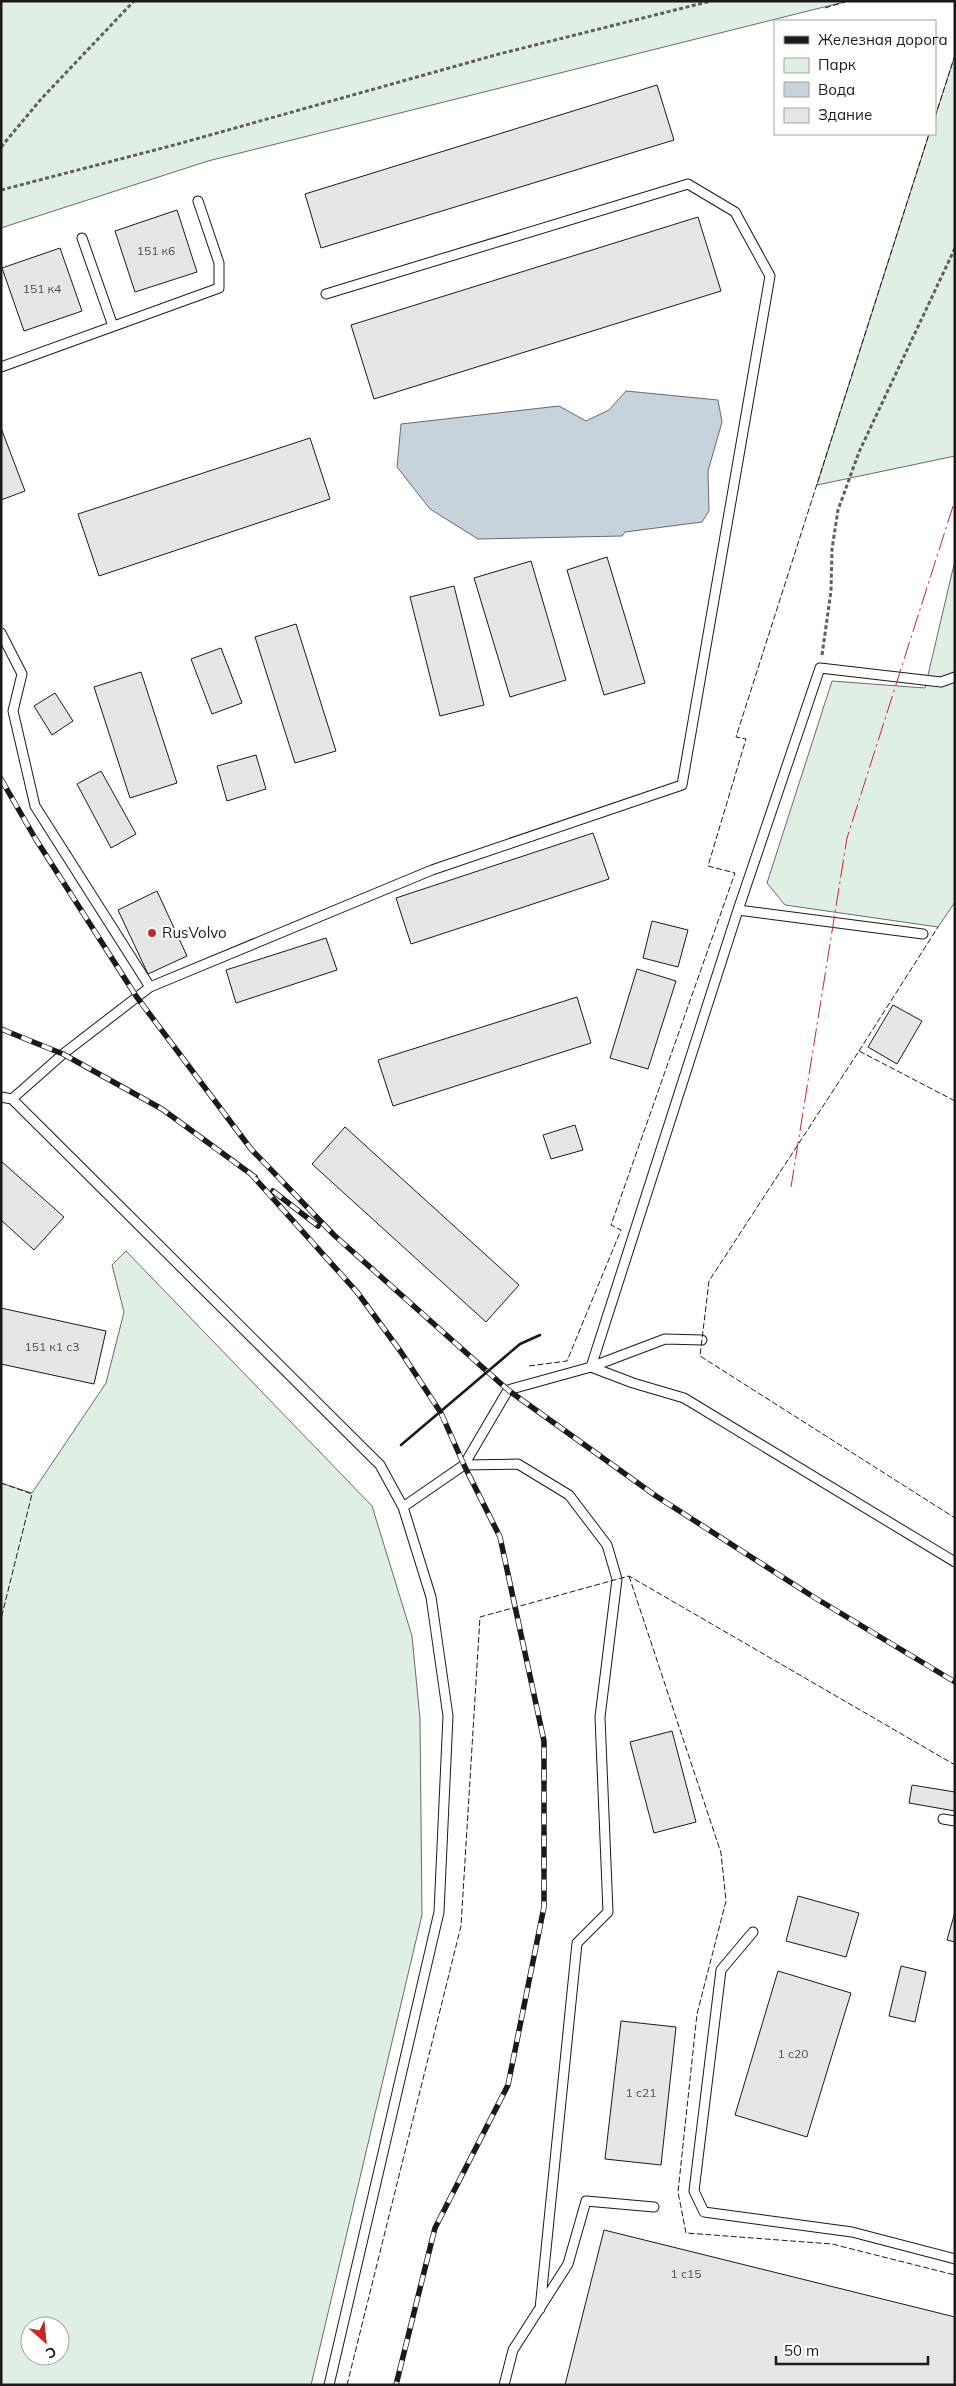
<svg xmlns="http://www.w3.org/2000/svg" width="956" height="2386" font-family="Mulish,sans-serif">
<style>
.green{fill:#e0efe3;stroke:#6a6a6a;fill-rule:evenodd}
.water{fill:#c6d2dc;stroke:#6a6a6a}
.building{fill:#e6e6e6;stroke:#1a1a1a}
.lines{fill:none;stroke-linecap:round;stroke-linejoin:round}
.service-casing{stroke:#1a1a1a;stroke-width:11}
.path{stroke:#5f5f5f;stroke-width:3;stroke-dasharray:4 2.5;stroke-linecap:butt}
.service{stroke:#fff;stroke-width:9}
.rail-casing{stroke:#1a1a1a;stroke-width:5.5}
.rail{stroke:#fff;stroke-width:4;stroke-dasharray:11;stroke-linecap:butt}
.fence{stroke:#1a1a1a;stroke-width:1;stroke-dasharray:6 2.5;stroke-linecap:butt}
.wall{stroke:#1a1a1a;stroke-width:2.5}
.power{stroke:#c62828;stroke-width:1;stroke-dasharray:18 4 2.5 4;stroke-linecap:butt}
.poi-dot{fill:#c62828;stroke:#fff;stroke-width:2}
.labels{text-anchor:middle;stroke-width:4;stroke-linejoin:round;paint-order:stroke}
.number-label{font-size:12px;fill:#4d4d4d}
.poi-label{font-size:15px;fill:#1a1a1a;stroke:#fff;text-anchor:start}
</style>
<rect width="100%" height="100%" fill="#fff"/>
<path class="green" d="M1,1H848L208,161L1,228Z
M955,55V456L817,485L929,134H935V117Z
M955,560V902L938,927L785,905L767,883L832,681L925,688Z
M126,1251L372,1506L412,1636L420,1719L422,1915L311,2385H1V1483L32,1493L106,1383L124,1312L112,1265ZM30,2326H60V2356H30Z"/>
<path class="water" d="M626,391L718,400L722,422L708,471L709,511L702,522L625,532L622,536L478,539L430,509L397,467L401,424L559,406L586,421L609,410Z"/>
<path class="building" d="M657,85L674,140L321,248L305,194Z
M177,210L197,272L135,292L115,231Z
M698,217L721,291L374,399L351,325Z
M60,248L82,311L24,331L2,268Z
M1,428L25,491L1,500Z
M310,438L330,499L99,576L78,514Z
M607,557L645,683L604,695L567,570Z
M531,561L566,680L510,697L474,578Z
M454,586L484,705L440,716L410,597Z
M296,624L336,751L295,763L255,637Z
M221,648L242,703L212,714L191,659Z
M141,672L177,783L130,798L94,687Z
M55,693L73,721L52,735L34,706Z
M256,755L266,789L227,801L217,766Z
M101,771L136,834L111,848L77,784Z
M593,833L609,879L411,944L396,898Z
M157,891L187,956L148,974L118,910Z
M652,921L688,930L678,967L643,958Z
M326,938L337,970L236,1003L226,970Z
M637,969L676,981L648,1069L610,1058Z
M577,997L591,1043L393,1106L378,1060Z
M893,1005L922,1021L897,1064L868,1047Z
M575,1125L583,1150L551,1159L543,1135Z
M345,1127L519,1285L486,1322L312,1164Z
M1,1161L64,1217L34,1250L1,1220Z
M1,1308L106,1331L94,1384L1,1364Z
M672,1731L696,1822L654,1833L630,1742Z
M912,1785L955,1792V1811L909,1803Z
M798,1896L859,1913L846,1957L786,1941Z
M955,1912V1942L947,1940Z
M901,1966L926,1972L915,2022L889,2016Z
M778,1971L851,1993L807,2137L735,2115Z
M621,2021L676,2027L661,2165L605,2159Z
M604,2230L955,2317V2385H565Z"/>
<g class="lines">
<g class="service-casing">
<path id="service" d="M82,238L113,326
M1,367L219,288V263L198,201
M1,633L22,674L13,711L35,806L150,987
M738,910L923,934
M1,1097L12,1099L380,1465L403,1507L431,1597L448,1716L439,1912L329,2385
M12,1099L63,1054L150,987L432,870L682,785L770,276L735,212L688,184L326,294
M702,1340L665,1339L591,1367L633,1383L684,1398L955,1562
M464,1465L518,1464L569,1495L607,1545L617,1579L600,1717L608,1912L577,1943L540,2309
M403,1507L464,1465L508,1390L591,1367L738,910L820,668L941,682L955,677
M943,1819L955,1821
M753,1932L721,1970L694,2191L704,2212L852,2232L955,2259
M504,2385L513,2350L568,2264L586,2201L654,2207"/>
</g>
<path class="path" d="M1,147L42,98L134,1
M1,190L178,144L499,54L711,1
M822,655L831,591L832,549L838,510L859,452L955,248"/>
<use href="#service" class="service"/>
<g class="rail-casing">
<path id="rail" d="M1,779L35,838L136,996L251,1149L334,1235L508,1390L656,1496L812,1596L955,1682
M1,1029L63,1054L162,1109L255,1177
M250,1173L357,1292L401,1352L441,1413L464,1465L500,1537L544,1741V1907L508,2085L435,2228L396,2385
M273,1191L318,1226"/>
</g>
<use href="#rail" class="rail"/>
<path class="fence" d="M825,8L848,1
M935,117L955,55
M955,901V905
M859,1051L938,927
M955,1101L859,1051L709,1281L700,1356L955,1518
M529,1366L567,1361L621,1230L611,1225L735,873L708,866L746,739L736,737L929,134
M1,1483L32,1494L1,1619
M629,1576L721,1853L726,1901L697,2014L678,2192L686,2233L832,2244L955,2275
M347,2385L461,1926L480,1617L629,1576L955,1765"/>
<path class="wall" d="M401,1445L520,1344L540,1335"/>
<path class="power" d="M791,1187L847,838L955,500"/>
</g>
<circle class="poi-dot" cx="152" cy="933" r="5"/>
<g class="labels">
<g class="number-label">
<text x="156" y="255">151 к6</text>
<text x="42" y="293">151 к4</text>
<text x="52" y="1351">151 к1 с3</text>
<text x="793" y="2058">1 с20</text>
<text x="641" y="2097">1 с21</text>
<text x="686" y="2278">1 с15</text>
</g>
<g class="poi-label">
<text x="162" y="938">RusVolvo</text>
</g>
</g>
<rect width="956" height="2386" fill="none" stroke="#1a1a1a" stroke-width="5"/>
<rect x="774" y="20" width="162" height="115" fill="#ffffff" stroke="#a3a3a3"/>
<rect x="784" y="36" width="25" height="8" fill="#1a1a1a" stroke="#a3a3a3"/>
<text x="818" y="45" font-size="15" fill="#1a1a1a">Железная дорога</text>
<rect x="784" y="58" width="25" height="15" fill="#e0efe3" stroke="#a3a3a3"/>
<text x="818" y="70" font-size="15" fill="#1a1a1a">Парк</text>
<rect x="784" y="82" width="25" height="15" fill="#c6d2dc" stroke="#a3a3a3"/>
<text x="818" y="95" font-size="15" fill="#1a1a1a">Вода</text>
<rect x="784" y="108" width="25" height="15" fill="#e6e6e6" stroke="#a3a3a3"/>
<text x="818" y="120" font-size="15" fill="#1a1a1a">Здание</text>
<g transform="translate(45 2341) rotate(153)"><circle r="24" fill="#ffffff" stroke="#a3a3a3"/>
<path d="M0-4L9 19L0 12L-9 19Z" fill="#c62828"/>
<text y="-8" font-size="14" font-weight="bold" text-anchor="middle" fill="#1a1a1a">С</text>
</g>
<path d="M776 2356v8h152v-8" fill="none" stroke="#1a1a1a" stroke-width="2.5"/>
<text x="784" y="2356" font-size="15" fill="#1a1a1a" stroke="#ffffff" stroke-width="4" paint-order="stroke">50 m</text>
</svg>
